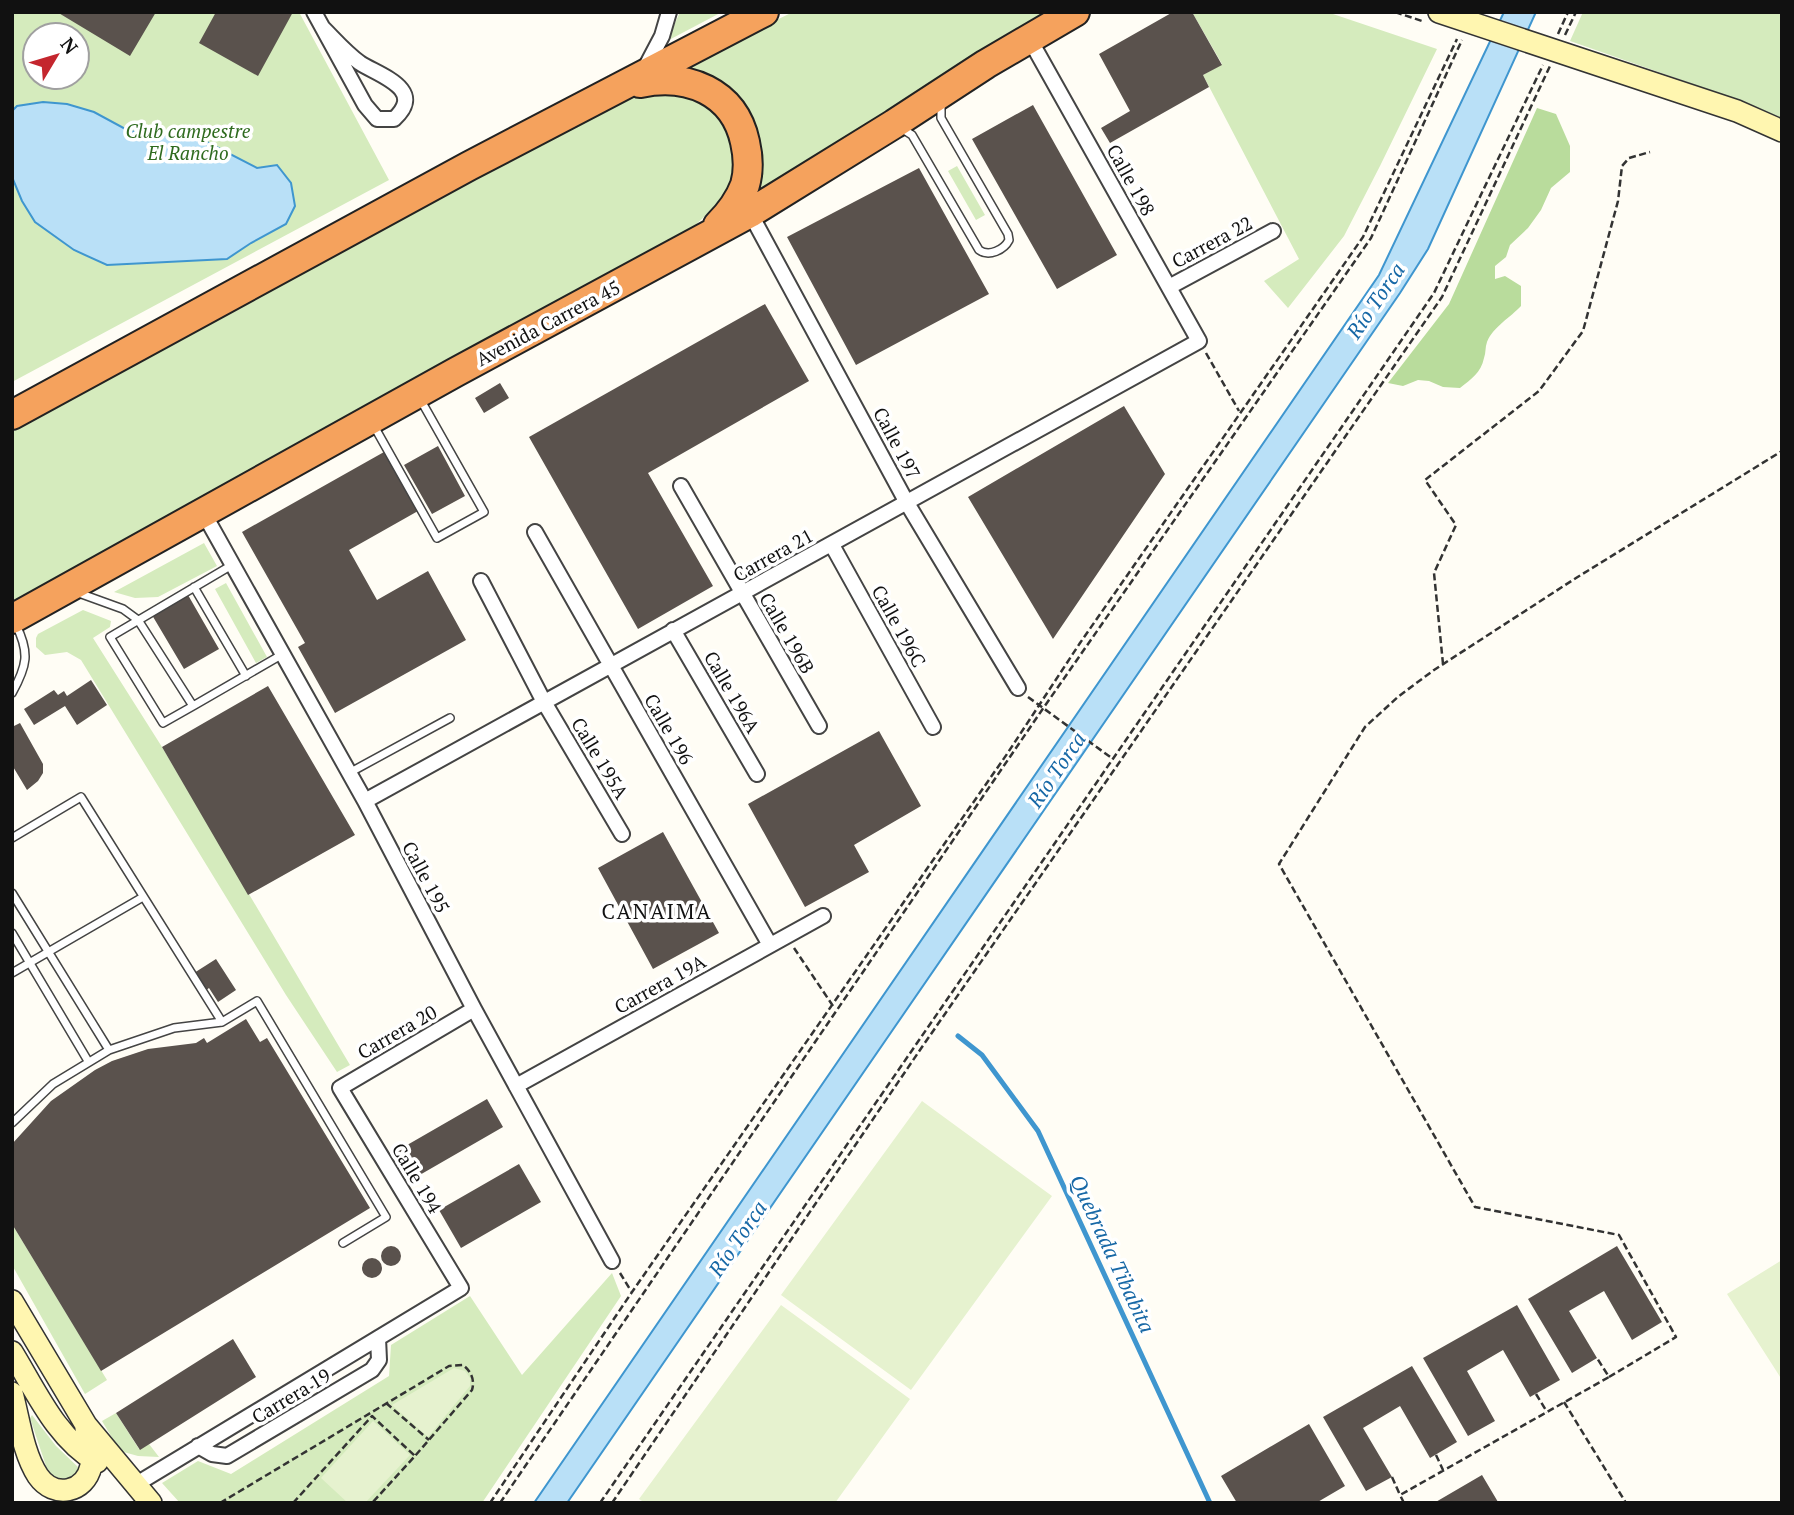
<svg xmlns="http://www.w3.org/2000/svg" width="1794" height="1515" font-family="'PT Serif',serif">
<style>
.green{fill:#d5ebbd;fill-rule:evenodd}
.forest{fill:#b9dc9c}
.pitch{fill:#e6f2cf}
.water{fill:#b9e0f7;stroke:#3f96cf;stroke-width:2}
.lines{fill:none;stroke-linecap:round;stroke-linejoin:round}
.stream{stroke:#3f96cf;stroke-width:5}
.building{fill:#5a524d}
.lane-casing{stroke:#444;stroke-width:10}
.street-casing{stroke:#444;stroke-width:18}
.secondary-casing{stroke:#333;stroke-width:24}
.highway-casing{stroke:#222;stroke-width:32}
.path{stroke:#333;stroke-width:2.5;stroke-dasharray:7 3.5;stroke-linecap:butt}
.lane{stroke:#fff;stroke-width:7}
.street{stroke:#fff;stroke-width:14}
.secondary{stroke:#fff6b0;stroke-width:21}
.highway{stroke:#f5a25d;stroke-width:28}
.labels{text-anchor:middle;stroke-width:7;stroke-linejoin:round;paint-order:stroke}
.park-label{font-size:19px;font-style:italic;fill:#2f6b1f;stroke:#fff}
.street-label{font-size:19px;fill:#111;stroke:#fff}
.water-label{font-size:21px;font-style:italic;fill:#1768a6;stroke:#fff}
.neighbourhood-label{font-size:21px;letter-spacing:2px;fill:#111;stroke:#fff}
</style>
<rect width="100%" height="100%" fill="#fffdf5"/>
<path class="green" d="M12,12H299L389,180L12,382ZM35,35H77V77H35Z
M680,12H722L667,41Z
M793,12H1048L749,198C752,185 759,170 760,156C761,123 737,87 707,74C699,70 689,69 681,66Z
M1192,12H1327L1437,49L1380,166L1344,236L1288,308L1264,281L1299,259L1203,75L1222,64Z
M1583,12H1782V121L1741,101L1570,41Z
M680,90C690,95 706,100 713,108C718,113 721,121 724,126C752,172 722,201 689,231L199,498L12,605V432L185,334L613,106L646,92Z
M957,166L985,215L976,220L948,171Z
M204,543L217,566L158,597L135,598L114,592Z
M226,583L267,657L256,663L215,589Z
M83,610L111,621L110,627L93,638L162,747L350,1065L337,1072L286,995L81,660L67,652L45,655L36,647V638L38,634Z
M12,1224L107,1380L85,1394L12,1265Z
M612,1273L621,1296L482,1503H180L162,1483L198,1461L231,1474L389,1376L391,1345L470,1296L522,1375Z
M116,1413L139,1449L149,1444L159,1457L138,1456L120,1451L102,1421Z
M32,1415L56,1446L78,1467L80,1472L67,1484L49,1475L30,1418Z"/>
<path class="forest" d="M1537,108L1556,114L1570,146V172L1551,188L1541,210L1528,228L1510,245L1506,257L1495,266V279L1505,276L1521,286V306C1511,317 1493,327 1487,342C1485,347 1486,353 1484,358C1481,373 1471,379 1460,388L1443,387L1429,381L1418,380L1403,386L1388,383L1449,304Z"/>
<path class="pitch" d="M922,1101L1052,1196L911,1390L781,1295Z
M1782,1260V1380L1727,1294Z
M781,1305L910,1399L835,1503H645L639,1499Z
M454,1368L465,1371L470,1378V1386L428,1437L392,1405Z
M373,1421L410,1455L365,1503H348L321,1478Z"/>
<path class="water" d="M1504,12H1536L1428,249L1400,293L567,1503H534L1379,275Z
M43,102L67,104L94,112L129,131L203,140L257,168L277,165L291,183L295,206L286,224L251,243L227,259L107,265L74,250L35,222L22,201L12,177V111L17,106Z"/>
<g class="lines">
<path class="stream" d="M958,1036L982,1055L1038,1131L1210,1503"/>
</g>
<path class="building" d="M57,12H156L130,56Z
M216,12H293L258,76L199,43Z
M1173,12H1192L1222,65L1203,75L1209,87L1110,143L1101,128L1130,111L1099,54Z
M1033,105L1117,255L1057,289L972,139Z
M919,168L989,294L856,365L787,237Z
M765,304L809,381L648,473L713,586L638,629L529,437Z
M500,383L509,398L484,413L475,398Z
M1124,406L1165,474L1053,639L968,497Z
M438,446L465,496L432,514L404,465Z
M384,452L418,511L349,550L377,600L428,571L466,640L335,713L298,647L305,643L242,532Z
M188,595L219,649L184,669L152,615Z
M91,680L107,705L77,725L65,706L34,725L24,709L54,690L58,695L64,691L67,696Z
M268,686L355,835L248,895L162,747Z
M20,723L43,764V773L38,781L27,790L12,765V727Z
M879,731L921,806L854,845L869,872L805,907L748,804Z
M663,832L719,933L653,969L598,868Z
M216,959L236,990L218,1002L209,988L205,991L194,973Z
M246,1019L260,1042L267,1038L370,1208L101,1371L12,1224V1144L51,1101L95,1070L112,1061L148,1049L196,1043L204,1038L207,1043Z
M487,1099L503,1127L411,1180L395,1152Z
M519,1164L541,1202L461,1248L439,1210Z
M1617,1246L1662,1322L1632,1340L1604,1291L1569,1311L1597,1358L1572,1373L1528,1299Z
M381 1256a10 10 0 1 1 20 0a10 10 0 1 1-20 0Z
M362 1268a10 10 0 1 1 20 0a10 10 0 1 1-20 0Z
M1517,1305L1560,1380L1530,1397L1503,1350L1467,1371L1495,1421L1468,1436L1423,1358Z
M233,1339L256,1377L140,1450L116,1413Z
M1412,1366L1457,1442L1430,1458L1400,1406L1363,1428L1392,1477L1366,1491L1323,1417Z
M1309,1424L1345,1486L1316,1503H1237L1221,1476Z
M1482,1475L1498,1502L1434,1503Z"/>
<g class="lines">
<g class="lane-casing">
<path id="lane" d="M901,128L912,135L979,250C989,257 1004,250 1009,240L1008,234L941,118V103
M374,426L437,538L484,512L419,397
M194,587L246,676
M76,592L123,609L138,620L193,706L283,654
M12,693C27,666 30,653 16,625
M193,706L163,723L110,637L232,565
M349,773L450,718
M12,838L81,797L222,1022
M12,893L109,1050
M12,933L88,1061
M12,973L143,897
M12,1123L53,1084L109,1050L174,1028L222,1022L257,1001L386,1217L343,1243"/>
</g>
<g class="street-casing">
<path id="street" d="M314,12L365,105L377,119H394C427,89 378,75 360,63C346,53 335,40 323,28
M643,72L662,36L669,12
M750,213L907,503L1018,688
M1169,287L1273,231
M681,486L819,726
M203,512L365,801L474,1009L612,1261
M535,532L770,945
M832,545L933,727
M481,581L544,702L622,834
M673,630L757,774
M365,801L1199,341L1029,38
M516,1086L823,916
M198,1446L212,1454L227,1456L372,1370L379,1360L378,1338
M135,1485L461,1288L340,1088L474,1009"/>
</g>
<g class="secondary-casing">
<path id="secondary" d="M1439,12L1737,111L1782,131
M12,1301L86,1425L151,1503
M12,1352C36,1391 56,1438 97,1462
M12,1393C19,1419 23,1453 38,1476C54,1499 85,1493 91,1466C94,1454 89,1440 86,1428"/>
</g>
<g class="highway-casing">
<path id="highway" d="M640,83C687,73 734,91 745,142C748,155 749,171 745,185C739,201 730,213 718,225
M12,415L469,166L764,12
M12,619L456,372L750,213L894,124L986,64L1075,12"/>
</g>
<path class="path" d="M1395,12L1422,21
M1558,34L1568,12
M1565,35L1576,12
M1206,353L1239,411
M1443,664L1434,573L1456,525L1425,480L1539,391L1583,331L1618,201L1622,166L1629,158L1650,152
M1028,697L1113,759
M794,948L833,1006
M620,1273L631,1291
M1609,1377L1676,1337L1619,1235L1475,1207L1279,864L1365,727L1399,696L1434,670L1576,578L1782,451
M1536,1394L1547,1412
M1564,1402L1626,1503
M386,1403L429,1440
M1436,1455L1443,1470
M1392,1477L1400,1495
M220,1503L449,1366L463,1365C471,1371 475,1380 472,1390L415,1456
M293,1503L372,1416L415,1456L372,1503
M490,1503L632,1292L1007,754L1080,643L1363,237L1457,39
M500,1503L1042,710L1371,238L1462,40
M600,1503L1434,293L1543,65
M612,1503L922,1047L1442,297L1550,66
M1404,1503L1400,1495L1609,1377L1597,1358"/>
<use href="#lane" class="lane"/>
<use href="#street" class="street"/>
<use href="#secondary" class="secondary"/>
<use href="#highway" class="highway"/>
</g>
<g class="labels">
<g class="park-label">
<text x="188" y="138">Club campestre<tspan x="188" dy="22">El Rancho</tspan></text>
</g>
<g class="street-label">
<text transform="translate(1131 180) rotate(61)" y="7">Calle 198</text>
<text transform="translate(1212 242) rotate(-28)" y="7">Carrera 22</text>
<text transform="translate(548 323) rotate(-28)" y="7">Avenida Carrera 45</text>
<text transform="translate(897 443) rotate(62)" y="7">Calle 197</text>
<text transform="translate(773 555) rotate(-29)" y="7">Carrera 21</text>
<text transform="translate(899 626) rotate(61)" y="7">Calle 196C</text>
<text transform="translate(787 633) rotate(60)" y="7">Calle 196B</text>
<text transform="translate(732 692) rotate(60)" y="7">Calle 196A</text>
<text transform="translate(669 729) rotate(60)" y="7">Calle 196</text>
<text transform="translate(600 758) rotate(59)" y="7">Calle 195A</text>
<text transform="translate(426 877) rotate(62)" y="7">Calle 195</text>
<text transform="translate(660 984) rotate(-29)" y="7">Carrera 19A</text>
<text transform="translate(397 1032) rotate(-30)" y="7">Carrera 20</text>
<text transform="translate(417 1178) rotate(59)" y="7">Calle 194</text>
<text transform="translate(291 1396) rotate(-31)" y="7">Carrera 19</text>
</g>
<g class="water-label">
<text transform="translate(1376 301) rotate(-56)" y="7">Río Torca</text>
<text transform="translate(1057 770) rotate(-56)" y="7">Río Torca</text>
<text transform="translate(738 1239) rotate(-56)" y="7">Río Torca</text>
<text transform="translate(1112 1254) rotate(65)" y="7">Quebrada Tibabita</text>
</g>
<g class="neighbourhood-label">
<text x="657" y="919">CANAIMA</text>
</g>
</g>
<rect width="1794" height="1515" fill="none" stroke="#111111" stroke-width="28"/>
<g transform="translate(56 56) rotate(52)"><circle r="33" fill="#ffffff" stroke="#a0a0a0" stroke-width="2"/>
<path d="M0-5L12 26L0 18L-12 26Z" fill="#c4262e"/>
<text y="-10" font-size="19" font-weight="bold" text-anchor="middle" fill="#111111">N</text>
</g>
</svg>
